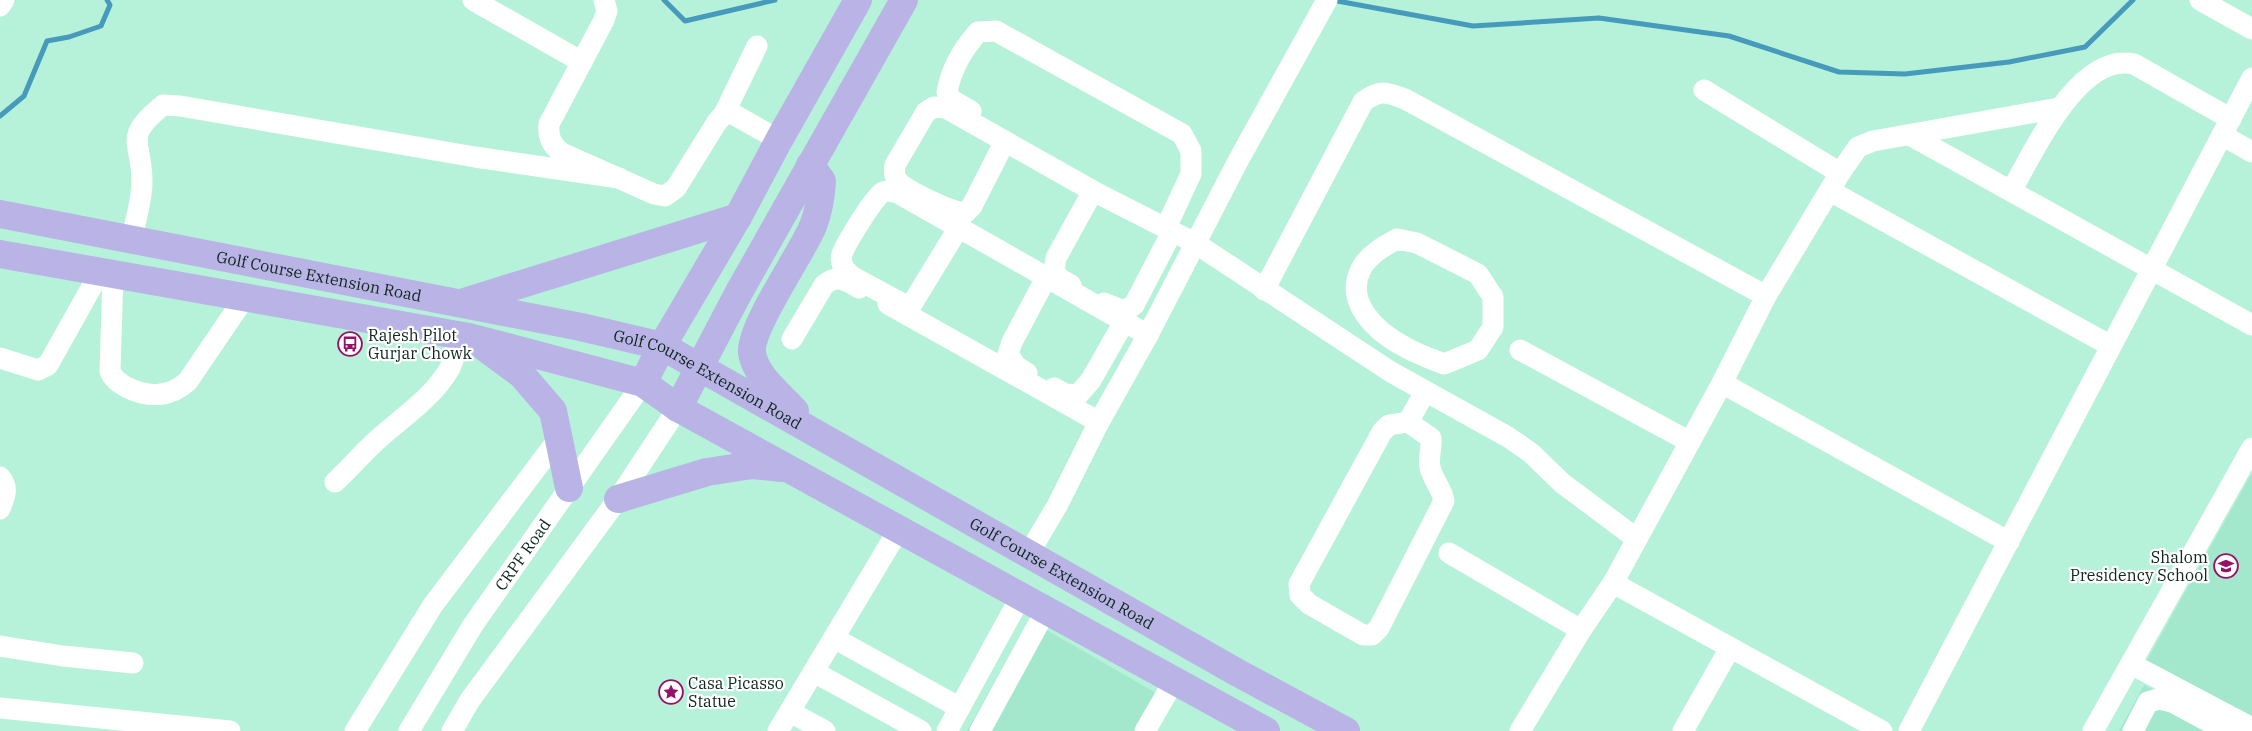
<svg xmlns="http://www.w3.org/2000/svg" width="2252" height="731" font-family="'IBM Plex Serif',serif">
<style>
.built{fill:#a3e7cc}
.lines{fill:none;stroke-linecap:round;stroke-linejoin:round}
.stream{stroke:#469abc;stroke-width:5}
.minor{stroke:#fff;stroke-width:21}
.major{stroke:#b9b3e6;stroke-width:28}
.labels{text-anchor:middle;stroke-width:4.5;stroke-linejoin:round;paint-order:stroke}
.street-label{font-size:16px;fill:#0f271e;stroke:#fff}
.poi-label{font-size:16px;fill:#0f271e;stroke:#fff;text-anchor:start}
</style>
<rect width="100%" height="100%" fill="#b6f1d9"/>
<path class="built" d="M2252,473V717L2147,660Z
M1029,620L1156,693L1136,731H967Z
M2144,685L2231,731H2119Z"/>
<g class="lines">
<path class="stream" d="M664,0L685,21L775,0
M1332,0L1473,26L1599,18L1729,36L1839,72L1905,74L2009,62L2085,47L2133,0
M0,116L24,96L47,41L69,37L101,26L110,5L107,0"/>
<g class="minor">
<path d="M473,0L582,62"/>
<path d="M604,0L607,11L604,20L549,124C548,137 551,145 562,153L654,194L665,196L676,188L717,122L724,114L731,113L779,140"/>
<path d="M2200,0L2252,29"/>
<path d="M0,6L4,0"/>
<path d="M1704,90L1840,173"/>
<path d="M971,111L952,100L947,92C951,70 963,49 978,32L996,31L1182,134L1191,151V174L1170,219"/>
<path d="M724,114L757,46"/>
<path d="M1910,135L2252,325"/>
<path d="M2222,135L2252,152"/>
<path d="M1005,141L972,206L965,213C952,212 905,191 897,180C894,175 894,170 895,165L926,112L934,107L946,108L1093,191L1195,243L1391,372L1508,437L1531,453L1562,483L1637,539"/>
<path d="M1830,191L2111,346"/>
<path d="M2011,191C2034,152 2078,52 2134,64L2231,119"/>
<path d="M959,227L912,304L905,305L853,277C846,272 839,264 842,254C845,245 875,195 883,192C887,190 894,192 898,193L1148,335"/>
<path d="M132,239C135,221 142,200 142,182C142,139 122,139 163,105L180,106L475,157L619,178"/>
<path d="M1397,239L1417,243L1478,274L1493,297V327L1478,350L1444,364C1431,359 1417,354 1405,347C1376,332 1344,302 1361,269C1368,255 1384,246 1397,239Z"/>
<path d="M113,274L110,371C113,379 119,383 126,387C148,398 170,398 188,381L245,297"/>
<path d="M1071,285L1060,279L1054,271L1056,258L1093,191"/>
<path d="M1264,290L1363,102C1379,89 1387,92 1405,99L1766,296"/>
<path d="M1104,303L1124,311L1134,305L1172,232"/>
<path d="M888,304L1099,422"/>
<path d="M792,339L824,285C837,274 846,280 859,288"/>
<path d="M1520,350L1690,442"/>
<path d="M0,358L38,370L48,365L100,272"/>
<path d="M1027,373L1016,366L1008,354L1012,342L1046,278"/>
<path d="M1722,383L2009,542"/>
<path d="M1054,388L1065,394L1078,395L1091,380L1124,322"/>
<path d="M1408,422L1431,438C1432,448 1428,458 1430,467C1432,479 1442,488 1444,501L1379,628L1372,635H1363L1309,604L1300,595L1299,584L1382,432L1389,425L1408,422L1425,392"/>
<path d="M0,477C9,488 5,496 0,509"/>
<path d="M335,482C349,469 362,454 376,441C400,419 433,398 450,368C455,358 456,347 457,335"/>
<path d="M1029,553L1057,506L1099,422L1148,335L1238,161L1327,0"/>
<path d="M1449,553L1581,630"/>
<path d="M1613,583L1882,731"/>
<path d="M834,638L960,708"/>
<path d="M0,646L63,656L133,663"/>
<path d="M2131,664L2252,728"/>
<path d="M814,672L921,731"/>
<path d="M0,708L230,731"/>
<path d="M790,712L825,731"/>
<path d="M355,731L433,605L559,438"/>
<path id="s1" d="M409,731L473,625L643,383"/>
<path d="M452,731L470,700L618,499L678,408"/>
<path d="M778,731L899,529"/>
<path d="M947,731L1021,596"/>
<path d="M980,731L1046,610"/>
<path d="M1145,731L1174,681"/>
<path d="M1520,731L1581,630L1613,583L1722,383L1766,296L1840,173L1858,147L1873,141L2059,108"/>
<path d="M1683,731L1730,648"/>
<path d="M1909,731L2252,78"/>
<path d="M2093,731L2252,448"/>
<path d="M2133,731L2148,702L2159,699L2172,702L2226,731"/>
</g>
<g class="major">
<path id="s2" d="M0,214L581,327L662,346L1238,673L1346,731"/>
<path d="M0,254L469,337L643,383L678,408L1266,731"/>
<path d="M464,302L738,217"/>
<path d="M484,347L522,375L553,411L569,488"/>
<path d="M643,383L662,346L738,217L779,140L858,0"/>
<path d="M678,408L739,292L904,0"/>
<path d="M795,411C780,394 756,377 752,353C749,328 802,253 813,226C819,211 821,197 822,181L810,165"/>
<path d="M618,499L707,472L752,465L782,468"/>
</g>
</g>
<defs>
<g id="bus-ring" transform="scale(1.25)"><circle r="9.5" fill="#fff" stroke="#971167" stroke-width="1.5"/><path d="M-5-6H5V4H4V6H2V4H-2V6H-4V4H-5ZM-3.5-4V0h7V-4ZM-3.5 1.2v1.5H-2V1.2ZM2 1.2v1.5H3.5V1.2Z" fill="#971167"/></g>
<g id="school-ring" transform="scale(1.25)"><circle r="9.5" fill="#fff" stroke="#971167" stroke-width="1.5"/><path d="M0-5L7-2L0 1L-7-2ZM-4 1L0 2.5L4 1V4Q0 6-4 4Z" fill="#971167"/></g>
<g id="sight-ring" transform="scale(1.25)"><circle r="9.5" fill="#fff" stroke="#971167" stroke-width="1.5"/><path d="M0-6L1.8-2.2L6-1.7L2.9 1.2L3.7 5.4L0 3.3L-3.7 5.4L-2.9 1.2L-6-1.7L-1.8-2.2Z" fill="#971167"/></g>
</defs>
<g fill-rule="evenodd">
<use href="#bus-ring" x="350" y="344"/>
<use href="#school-ring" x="2226" y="566"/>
<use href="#sight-ring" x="671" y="692"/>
</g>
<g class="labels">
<g class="street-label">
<text dy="6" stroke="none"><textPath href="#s2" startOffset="325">Golf Course Extension Road</textPath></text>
<text dy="6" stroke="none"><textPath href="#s2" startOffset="730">Golf Course Extension Road</textPath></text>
<text dy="6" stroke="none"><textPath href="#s1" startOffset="210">CRPF Road</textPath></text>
<text dy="6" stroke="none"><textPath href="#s2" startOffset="1135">Golf Course Extension Road</textPath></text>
</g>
<g class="poi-label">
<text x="368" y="341">Rajesh Pilot<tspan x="368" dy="18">Gurjar Chowk</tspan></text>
<text x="2208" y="563" text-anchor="end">Shalom<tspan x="2208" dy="18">Presidency School</tspan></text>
<text x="688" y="689">Casa Picasso<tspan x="688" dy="18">Statue</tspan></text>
</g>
</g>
</svg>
